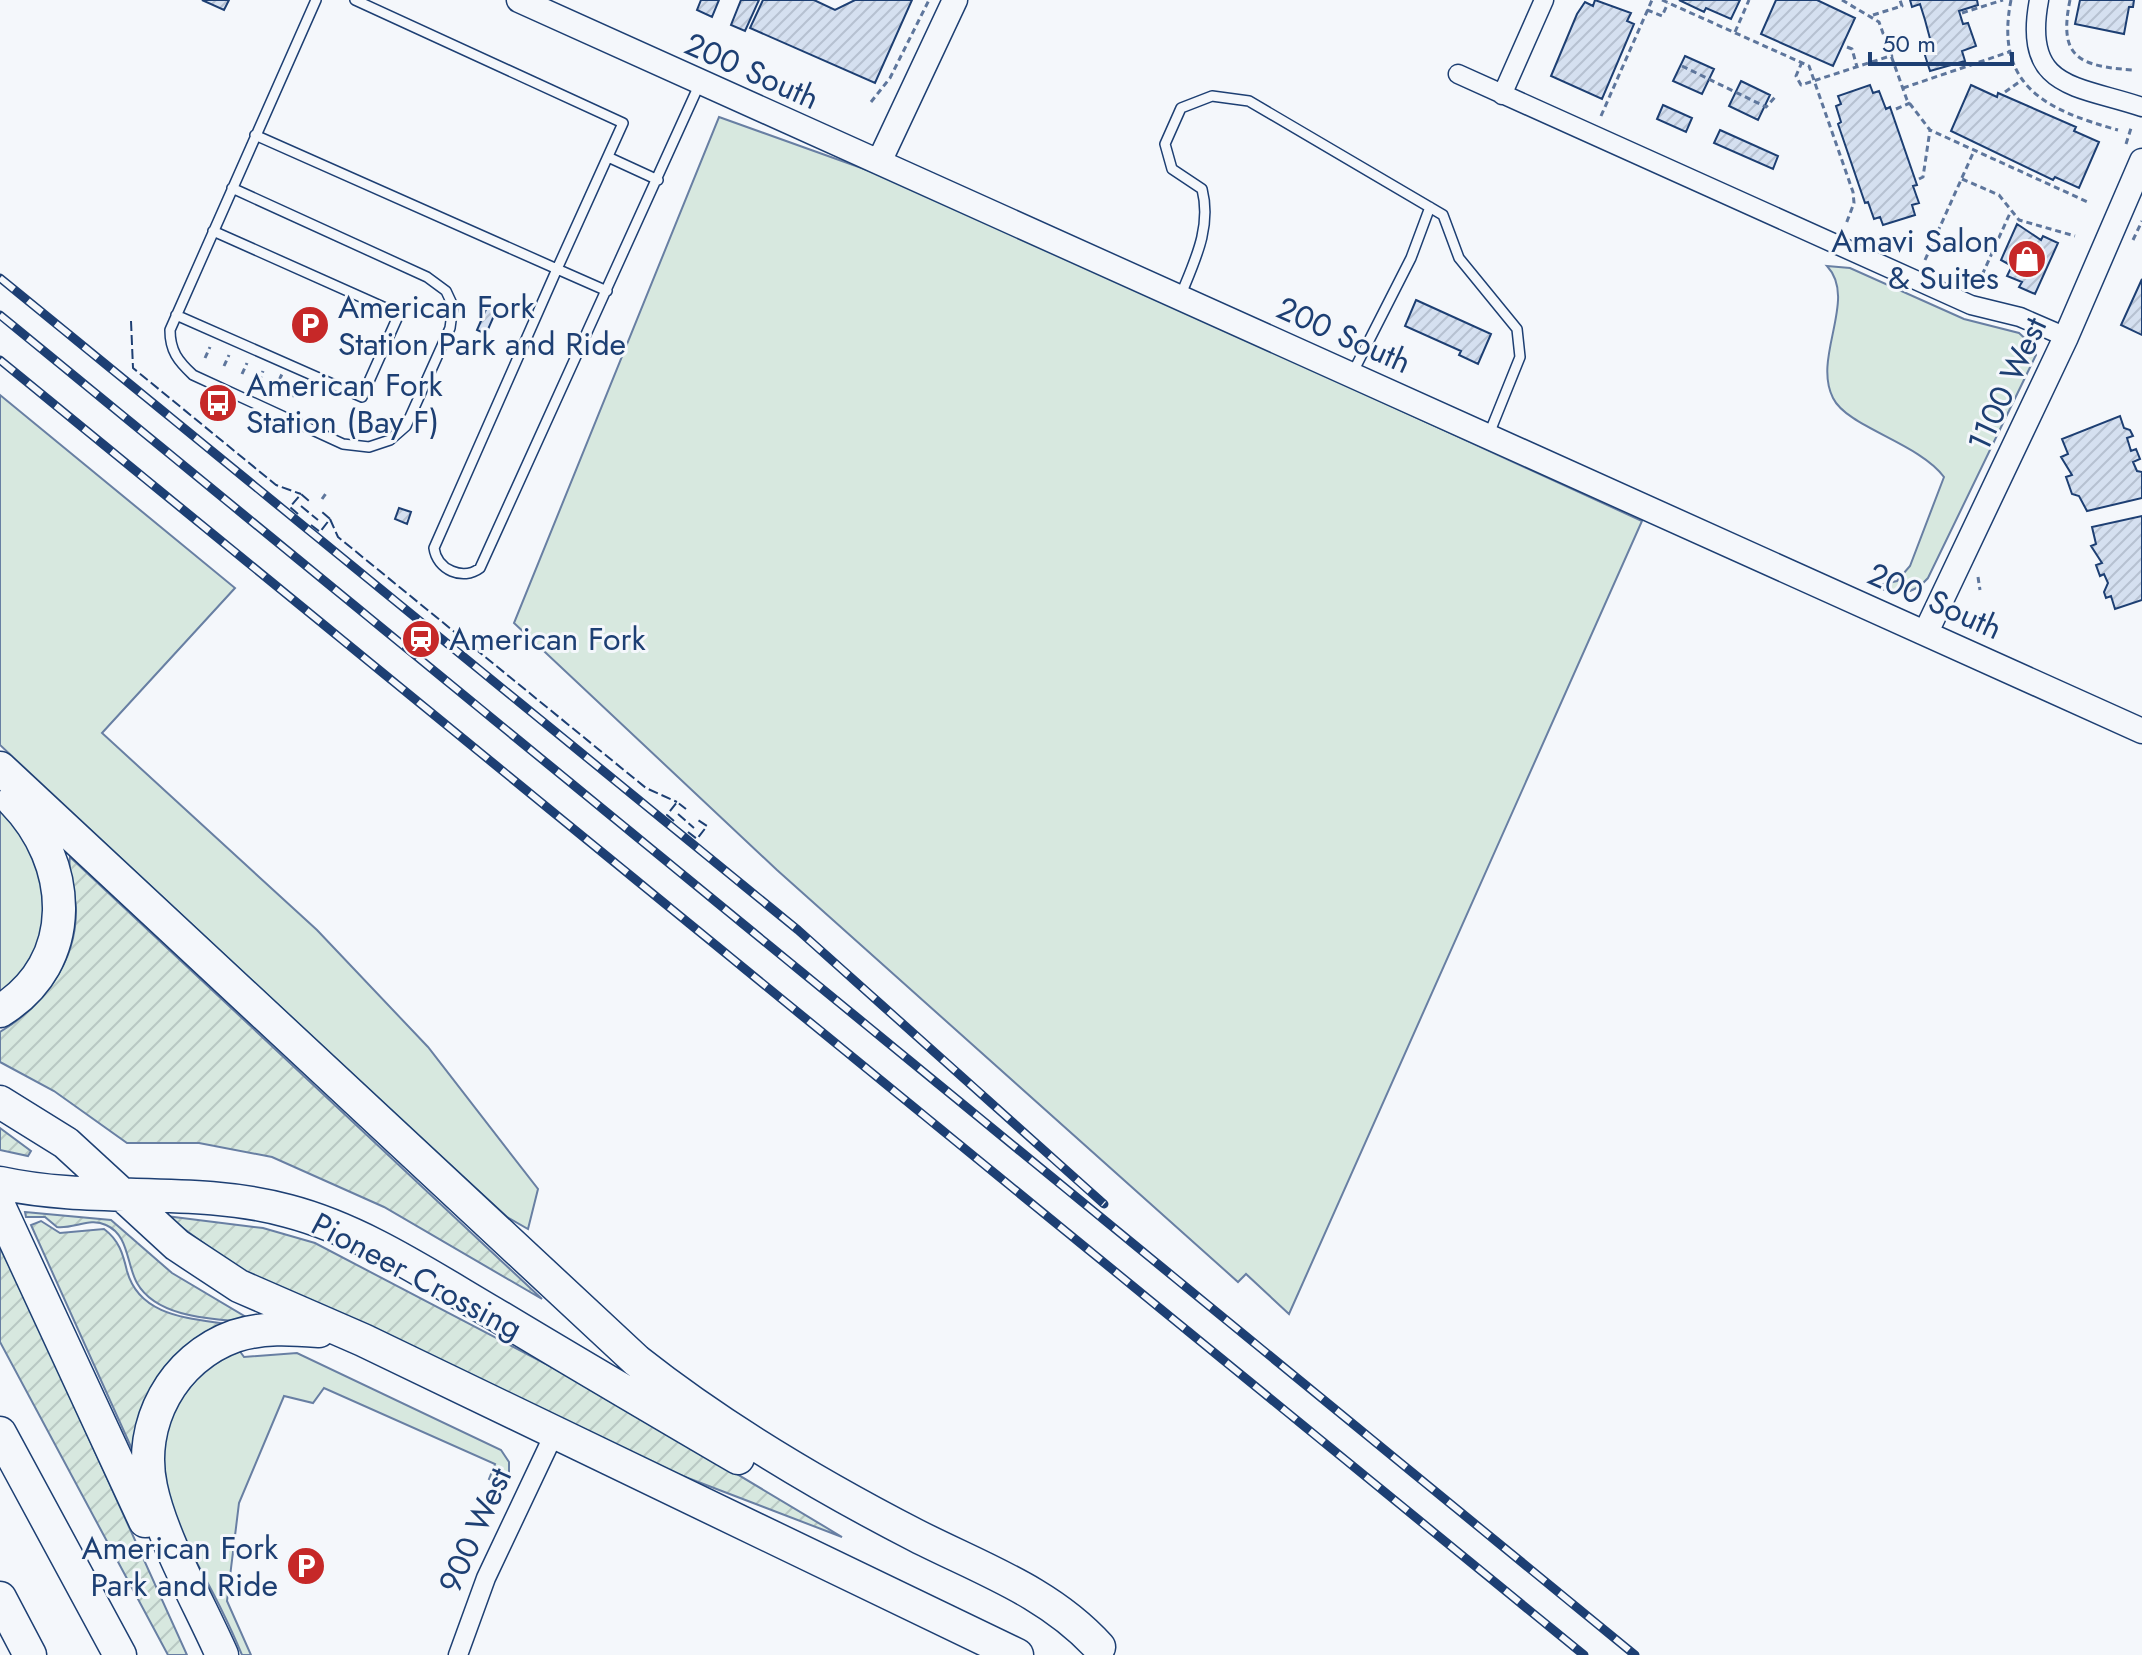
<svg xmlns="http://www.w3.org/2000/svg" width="2142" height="1655" font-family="Jost,sans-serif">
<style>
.grass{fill:#d7e8df;stroke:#687fa3;stroke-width:2}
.garden{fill:url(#garden-furrows);stroke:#687fa3;stroke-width:2}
.building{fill:url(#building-hatch);stroke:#1d3f73;stroke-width:2}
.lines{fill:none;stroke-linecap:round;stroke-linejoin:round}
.lane-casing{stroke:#1d3f73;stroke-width:12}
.street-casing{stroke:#1d3f73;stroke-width:21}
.secondary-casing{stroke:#1d3f73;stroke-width:27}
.highway-casing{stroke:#1d3f73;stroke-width:35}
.path{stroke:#5e769c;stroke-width:3;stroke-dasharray:6 4;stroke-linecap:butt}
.lane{stroke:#f4f7fb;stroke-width:9}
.street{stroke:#f4f7fb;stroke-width:18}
.secondary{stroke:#f4f7fb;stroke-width:24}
.highway{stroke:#f4f7fb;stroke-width:32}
.rail-casing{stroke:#1d3f73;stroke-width:9}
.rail{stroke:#f4f7fb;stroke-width:6;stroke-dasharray:18;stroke-linecap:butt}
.fence{stroke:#1d3f73;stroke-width:2;stroke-dasharray:10 4;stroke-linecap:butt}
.labels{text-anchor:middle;stroke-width:6;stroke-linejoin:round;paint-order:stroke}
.street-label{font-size:32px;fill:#1d3f73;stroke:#f4f7fb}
.poi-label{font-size:32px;fill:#1d3f73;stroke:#f4f7fb;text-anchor:start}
</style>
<defs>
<pattern id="garden-furrows" width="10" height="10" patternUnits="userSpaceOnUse" patternTransform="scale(2)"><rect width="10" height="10" fill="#d7e8df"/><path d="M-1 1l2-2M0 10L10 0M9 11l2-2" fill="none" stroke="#b8c8c3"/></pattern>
<pattern id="building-hatch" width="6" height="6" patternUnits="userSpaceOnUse" patternTransform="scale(2)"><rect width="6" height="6" fill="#d5e0f0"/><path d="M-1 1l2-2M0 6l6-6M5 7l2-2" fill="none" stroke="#b6c1d1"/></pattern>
</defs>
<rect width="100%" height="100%" fill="#f4f7fb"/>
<path class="grass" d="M719,117L909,185L1642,521L1289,1314L1246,1274L1238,1282L777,870L514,623Z
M1827,266L1850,268L1964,319L2019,333L2030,343L2036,355L1928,578C1912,597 1895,595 1874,586L1897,581L1910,566L1944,477C1919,443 1847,427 1833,398C1812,357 1858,299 1827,266Z
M0,395L235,588L102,733L317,930L428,1047L538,1189L528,1229L507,1217L410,1128L0,745Z
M0,803L31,834L54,924L0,1008Z
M239,1350L244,1357L297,1353L501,1450L509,1462V1483L504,1486L489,1479L495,1464L324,1388L313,1403L284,1396L239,1503L227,1601L251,1655H242C228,1621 211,1588 193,1556C186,1542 175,1527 169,1513C145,1441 174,1383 239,1350Z"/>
<path class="garden" d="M70,857L542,1299L384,1207L272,1157L199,1143H127L54,1091L0,1062V1032C43,1006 76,963 76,911C76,894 67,870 70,857Z
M0,1128L31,1151L28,1156L0,1150Z
M25,1212L111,1220L172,1273L256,1323C219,1319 158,1320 137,1283C126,1263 129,1235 106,1225C90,1217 74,1229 57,1227L45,1217H26Z
M166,1216L263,1228L315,1243L605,1395L842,1537L612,1449L238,1268Z
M41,1221L60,1233L104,1229C119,1240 123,1254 127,1271C140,1318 192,1318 232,1325L204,1344L136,1458L31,1225Z
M0,1242L187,1655H168L0,1342Z"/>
<path class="building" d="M202,0H229L224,10Z
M701,0H719L712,17L697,10Z
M741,0H759L745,31L731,25Z
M763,0H814L835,10L855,0H912L875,83L750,28Z
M1595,0L1631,13L1627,21L1634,24L1602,99L1551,76L1577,14L1585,2L1593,6Z
M1679,0H1740L1731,19L1706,8L1704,12Z
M1776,0H1817L1855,18L1833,66L1761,34Z
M1910,0H1977L1978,5L1959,11L1963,24L1968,23L1976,46L1962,51L1965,61L1930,71L1923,49L1932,46L1925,20L1920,4L1912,7Z
M2080,0H2134L2133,7H2129L2124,34L2075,24Z
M1685,56L1714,69L1702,94L1673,81Z
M1741,81L1770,95L1758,120L1729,106Z
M1870,85L1873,93L1879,91L1886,109L1890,107L1917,185L1913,186L1919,203L1912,205L1915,215L1883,225L1880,217L1874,219L1868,202L1865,203L1838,124L1841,122L1836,106L1841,104L1838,96Z
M1971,85L1997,97L1998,93L2076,127L2074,131L2099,142L2079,188L2055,177L2053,180L1951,131Z
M1663,105L1692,118L1686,132L1657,119Z
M1720,130L1778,156L1773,169L1714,143Z
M2017,224L2041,240L2043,236L2058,243L2035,294L2019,287L2022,282L2007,276L2012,266L2001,260Z
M2142,279V335L2121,325Z
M1416,300L1491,334L1478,364L1459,355L1461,351L1405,326Z
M487,307L496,311L486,334L477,330Z
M2120,416L2124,428L2130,430L2133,436L2127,438L2131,451L2136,449L2140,459L2133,462L2137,471L2142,472V498L2087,511L2079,496L2072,494L2066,477L2072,475L2061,457L2068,454L2062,439Z
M399,508L411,512L407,524L395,519Z
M2142,516V600L2115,609L2111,596L2106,598L2104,592L2108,583L2104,574L2100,576L2096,565L2102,563L2091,546L2096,544L2092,527Z"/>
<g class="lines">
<g class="lane-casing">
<path id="lane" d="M355,0L623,123L557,269L607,291
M255,135L557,269L434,548C437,570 463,581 480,568L700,83
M608,157L658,180
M232,188L427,277L446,291L453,306L450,328L406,426L390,440L369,447L343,444L193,375C178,361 170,351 170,330L316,0
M1180,297C1194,262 1212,228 1202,189L1172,169L1165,144L1181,108L1212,96L1249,101L1443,215L1459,258L1517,329L1520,357L1489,434
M176,315L362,397L399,314L213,231
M1352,374L1411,258L1430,207"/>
</g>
<g class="street-casing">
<path id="street" d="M2039,0C2022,90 2077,85 2142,107
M1458,74L1971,305L2020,317L2066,337
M1502,95L1544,0
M458,1655L486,1578L555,1432"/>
</g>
<g class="secondary-casing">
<path id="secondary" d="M519,0L2142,731
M879,162L955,0
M1926,632L2066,337L2142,161"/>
</g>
<g class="highway-casing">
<path id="highway" d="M0,768L637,1361C723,1429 820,1486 917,1536C982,1569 1049,1592 1099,1647
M0,1011C80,962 73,862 13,801
M0,1102L66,1143L177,1245L239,1286L363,1340L1017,1655
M0,1183C96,1204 193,1185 288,1211C361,1230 428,1275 493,1313C574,1362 656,1410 738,1458
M0,1208L145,1521
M0,1433L120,1655
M0,1598L30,1655
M222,1655C200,1605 162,1539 151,1487C137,1424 173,1358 235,1336C262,1327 291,1329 319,1331"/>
</g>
<path class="path" d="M1662,0L1809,66L1853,192L1854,203L1846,224
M1842,0L1879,22L1907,100L1930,130L2090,203
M2011,0C1994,86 2046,110 2118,130
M2070,0C2058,58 2079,66 2133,70
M1647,10L1662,16L1668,3
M1962,13L2003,0
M1873,15L1902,6L1900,0
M1735,32L1749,0
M1847,47L1852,49L1857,67
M1802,62L1796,76L1801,85L1893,55
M1682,66L1766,107L1776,96
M1903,88L2009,52
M2005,92L2022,80
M871,102L890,78L929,0
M1896,109L1910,103
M1601,116L1652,0
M2126,144L2132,125
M1919,179L1923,177L1930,130
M1962,179L1999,195L2019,220L2075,236
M2133,240L2142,221
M1925,260L1974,151
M1978,284L2011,211
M205,358L210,347
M224,366L229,355
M242,374L247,363
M259,382L263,371
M275,389L282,374
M292,397L298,382
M322,499L327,492
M1978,577L1980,590"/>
<use href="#lane" class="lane"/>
<use href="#street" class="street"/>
<use href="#secondary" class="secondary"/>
<use href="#highway" class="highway"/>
<g class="rail-casing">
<path id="rail" d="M0,278L798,930L1104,1204
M0,315L1635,1655
M0,360L1584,1655"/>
</g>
<use href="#rail" class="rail"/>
<path class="fence" d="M131,321L133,368L276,485L301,494
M301,506L318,520
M298,514L290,507L301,494L309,501
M330,519L338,537L646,788L677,802
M311,525L320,532L330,519L322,512
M678,814L694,828
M674,821L667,815L677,802L686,809
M688,832L697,839L707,826L698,820"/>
</g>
<defs>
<g id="shop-disc" transform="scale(2)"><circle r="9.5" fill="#c62828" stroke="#f4f7fb"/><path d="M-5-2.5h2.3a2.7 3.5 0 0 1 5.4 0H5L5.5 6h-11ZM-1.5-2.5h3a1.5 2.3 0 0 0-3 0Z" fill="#fff"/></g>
<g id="parking-disc" transform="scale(2)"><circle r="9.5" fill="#c62828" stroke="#f4f7fb"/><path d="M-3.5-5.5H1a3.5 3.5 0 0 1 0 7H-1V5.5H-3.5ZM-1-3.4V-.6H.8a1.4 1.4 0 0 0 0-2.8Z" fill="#fff"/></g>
<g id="bus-disc" transform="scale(2)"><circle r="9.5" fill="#c62828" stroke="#f4f7fb"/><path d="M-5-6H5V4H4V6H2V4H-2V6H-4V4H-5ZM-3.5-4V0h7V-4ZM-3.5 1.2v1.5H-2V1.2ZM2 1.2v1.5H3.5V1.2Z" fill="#fff"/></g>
<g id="station-disc" transform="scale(2)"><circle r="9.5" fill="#c62828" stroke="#f4f7fb"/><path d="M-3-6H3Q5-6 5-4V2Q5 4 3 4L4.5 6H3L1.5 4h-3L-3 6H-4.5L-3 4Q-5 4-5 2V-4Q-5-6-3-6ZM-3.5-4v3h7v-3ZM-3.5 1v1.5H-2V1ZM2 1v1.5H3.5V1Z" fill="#fff"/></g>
</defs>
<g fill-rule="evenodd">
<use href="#shop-disc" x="2027" y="259"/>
<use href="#parking-disc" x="310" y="325"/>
<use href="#bus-disc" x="218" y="403"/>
<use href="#station-disc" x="421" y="639"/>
<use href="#parking-disc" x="306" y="1566"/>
</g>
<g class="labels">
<g class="street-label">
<text transform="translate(752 71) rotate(24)" y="11">200 South</text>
<text transform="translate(1344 335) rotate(24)" y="11">200 South</text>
<text transform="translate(2007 384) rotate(-65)" y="11">1100 West</text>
<text transform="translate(1935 601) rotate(24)" y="11">200 South</text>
<text transform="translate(417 1276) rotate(28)" y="11">Pioneer Crossing</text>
<text transform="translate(475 1530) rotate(-66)" y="11">900 West</text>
</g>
<g class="poi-label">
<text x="1999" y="252" text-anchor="end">Amavi Salon<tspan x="1999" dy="37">&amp; Suites</tspan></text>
<text x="338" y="318">American Fork<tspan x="338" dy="37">Station Park and Ride</tspan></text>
<text x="246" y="396">American Fork<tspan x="246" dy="37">Station (Bay F)</tspan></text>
<text x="449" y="650">American Fork</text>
<text x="278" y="1559" text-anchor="end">American Fork<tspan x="278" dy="37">Park and Ride</tspan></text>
</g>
</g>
<path d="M1870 52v12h142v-12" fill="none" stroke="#1d3f73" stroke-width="4"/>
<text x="1882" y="52" font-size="24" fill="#1d3f73" stroke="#f4f7fb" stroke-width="6" paint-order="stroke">50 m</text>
</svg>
